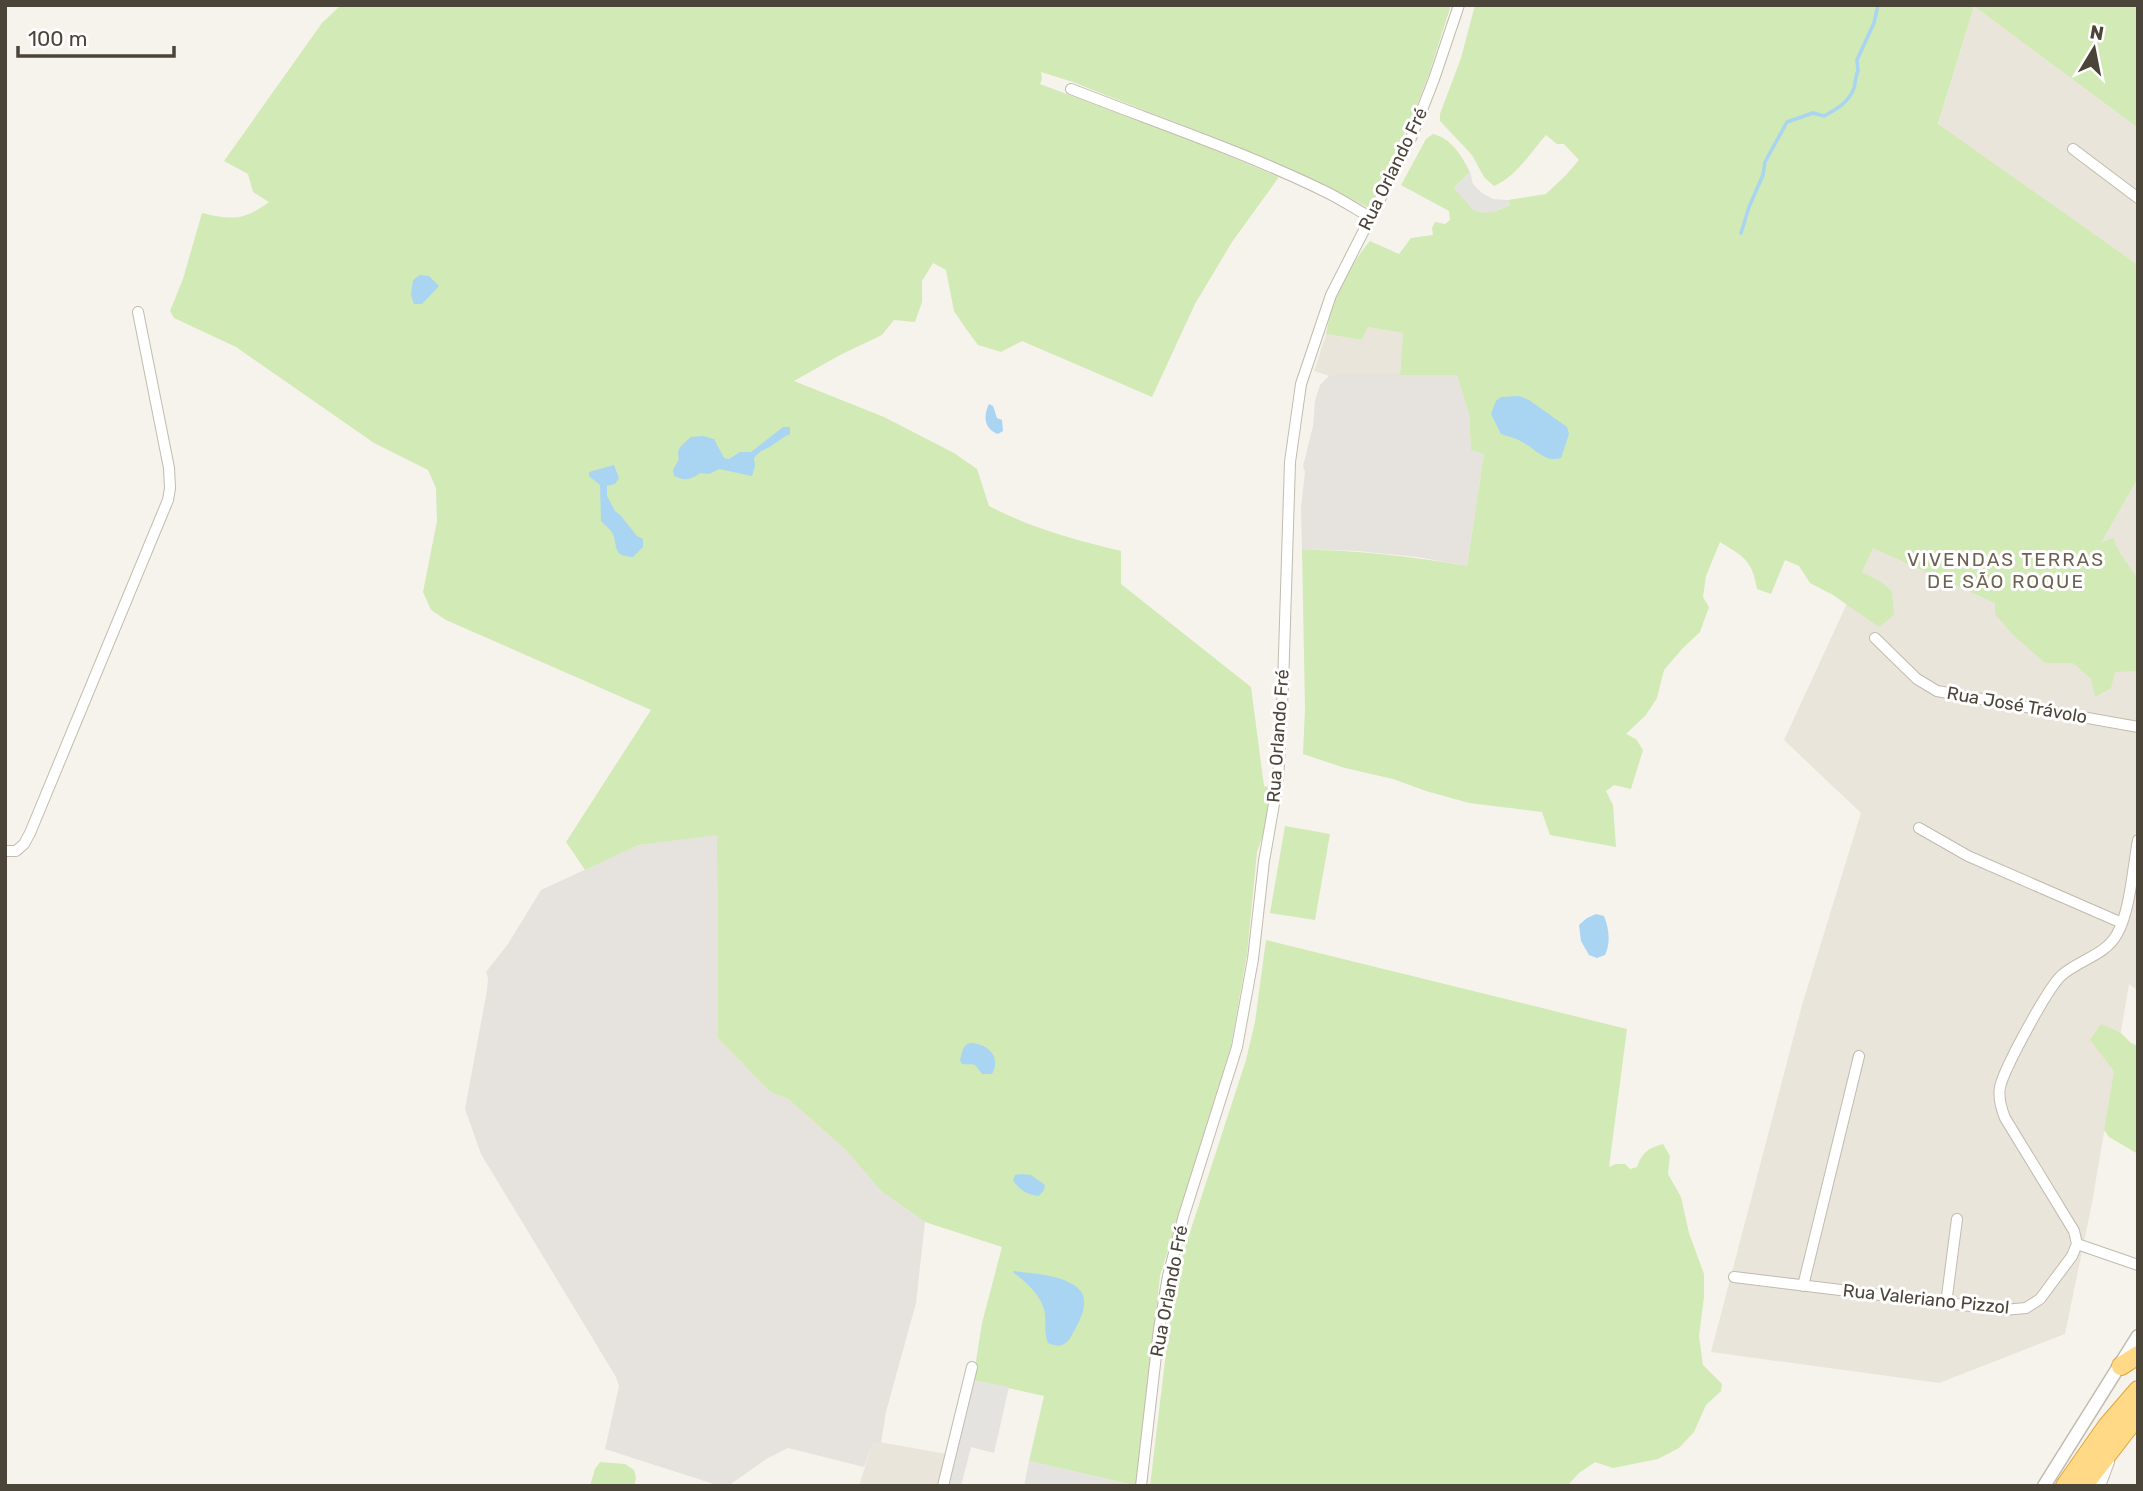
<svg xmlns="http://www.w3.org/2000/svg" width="2143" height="1491" font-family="Rubik,sans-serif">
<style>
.residential{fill:#eae5da}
.industrial{fill:#e6e2dd}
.green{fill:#d2eab5}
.parking{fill:#e5e3e0}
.water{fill:#a9d4f2}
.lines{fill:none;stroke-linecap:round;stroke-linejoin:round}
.stream{stroke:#a9d4f2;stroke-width:3.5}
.minor-casing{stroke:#c2bbae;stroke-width:12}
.tertiary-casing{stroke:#c2bbae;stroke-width:15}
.trunk-casing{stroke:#e0a43c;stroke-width:20}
.minor{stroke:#fff;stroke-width:10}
.tertiary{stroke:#fff;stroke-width:12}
.trunk{stroke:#ffd985;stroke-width:18}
.labels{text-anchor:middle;stroke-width:6;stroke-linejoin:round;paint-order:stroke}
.street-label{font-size:18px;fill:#4b4439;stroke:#fff}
.neighbourhood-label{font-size:19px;letter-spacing:2px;fill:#6e6250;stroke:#fff}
</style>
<rect width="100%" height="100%" fill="#f6f3ec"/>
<path class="residential" d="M1974,6L2138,128V265L1938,125Z
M1368,327L1403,333L1400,375L1329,376L1314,371L1326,334L1362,340Z
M2138,478V991L2129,984L2092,1203L2065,1334L1939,1383L1711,1352L1802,1005L1861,813L1784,740L1873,547L2052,629Z
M873,1441L947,1454L938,1486H859Z"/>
<path class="industrial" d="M1337,375H1457L1469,414L1471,450L1484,454L1467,566L1417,557L1358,551L1302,549L1301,507L1305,472L1303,466L1313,426L1315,401L1320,385L1329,376Z
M717,834L718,1038L770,1092L788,1099L845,1149L881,1191L925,1222L916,1303L886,1412L881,1443L873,1442L864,1467L788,1448L768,1458L728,1486H720L605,1449L619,1386L616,1377L481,1154L465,1109L487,990L488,978L486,972L508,944L541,890L639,845Z"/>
<path class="green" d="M341,5H1451L1429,74L1413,115L1369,208C1274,157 1172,122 1073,82L1041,72L1042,79L1040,84L1200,144L1279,177L1232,242L1195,304L1152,397L1022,341L1001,352L978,345L964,326L954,311L946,270L933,263L922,281V302L915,322L894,320L882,335L840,355L794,381L884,417L954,453L977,469L989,506C1031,528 1075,540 1121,551V584L1251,687L1264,786L1271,788L1264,832L1257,852L1247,954L1231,1046L1160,1276L1137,1486L1029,1461L1044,1396L973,1380L982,1323L1002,1247L925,1222L881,1191L845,1149L788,1099L770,1092L718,1038L717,835L639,845L585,870L566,842L651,710L446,620L431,610L423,592L437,521L436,488L428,470L374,443L236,347L174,318L170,311L183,279L202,213C232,220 243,221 269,202L253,192L248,174L224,161L322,23Z
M1475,5H2138V128L1974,6L1938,124L2138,265V478L2101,543L2113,538L2120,553L2138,579V671L2115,672L2111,688L2095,697L2091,679L2073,663H2045L2012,634L1995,614V603L1873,548L1862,572L1881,582L1892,591L1894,615L1879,627L1833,595L1810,583L1799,566L1785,560L1771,594L1757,589C1752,560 1744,557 1720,542L1706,576L1703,597L1709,607L1700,632L1682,649L1664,670L1657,698L1646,715L1626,734L1636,739L1643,750L1631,789L1614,785L1606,791L1613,805L1616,847L1550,835L1542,812L1469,803L1426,791L1393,779L1345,768L1303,754L1305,709L1302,549C1358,551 1412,556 1467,566L1484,454L1471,450L1469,414L1457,375H1400L1403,333L1368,327L1362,340L1326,334C1332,300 1348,267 1370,241L1399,254L1411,238L1433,235L1432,228L1435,222L1445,224L1450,220L1449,211L1401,185L1426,139L1433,134C1451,138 1462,156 1470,172L1454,188L1493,212L1510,205L1508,200L1546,194L1566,175L1579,160L1564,144H1557L1546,135C1531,152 1516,177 1494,186L1484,177L1472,155L1440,121V114L1461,58Z
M1285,826L1330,834L1315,920L1270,913Z
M1266,940L1627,1029L1609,1167L1616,1164H1625L1630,1169L1637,1167C1642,1153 1648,1148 1663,1144L1670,1156L1668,1174L1681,1197L1689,1233L1704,1274V1297L1699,1336L1703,1365L1722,1384L1721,1391L1706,1405L1694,1432L1679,1448L1658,1459L1613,1468L1595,1462L1579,1473L1567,1486H1150L1175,1278L1246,1060L1255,1022Z
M2101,1024L2121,1033L2131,1043L2138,1046V1154L2109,1137L2104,1130L2114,1071L2090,1040Z
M600,1462L625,1464L634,1470L636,1478L634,1486H590L595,1469Z"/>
<path class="parking" d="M1470,172L1473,184L1482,193L1493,199L1508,200L1510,205L1493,212L1483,213L1473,210L1454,188Z
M973,1380L1009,1387L994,1453L971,1447L961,1486H949Z
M1029,1461H1030L1136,1486H1024Z"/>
<path class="water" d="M420,275L429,276L439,286L422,304H414L411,295L413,280Z
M1519,396L1529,400L1567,427L1569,434L1561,458C1545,463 1537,450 1524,443C1517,438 1509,437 1501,434L1491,414L1496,401L1501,397Z
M989,404L993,406L997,418L1002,420L1003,431L998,434C984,429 983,416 989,404Z
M783,427H790V434C783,437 780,440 774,444C766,450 761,449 754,458L755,466L752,476L719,469L709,474L700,473C691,480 685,481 674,476L673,470L679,459C675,448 684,444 691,437L703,436L714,439L724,458L729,459L740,452H751Z
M614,465L619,478L615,484L607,486V496L615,511L621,516L637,536L643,539V547L633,557C613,556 618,549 613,534C611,530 605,525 601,521L600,485L589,476V472Z
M1596,914L1604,916C1609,929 1611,942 1605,955L1597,958L1589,955L1581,941L1579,925L1587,918Z
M969,1043C987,1043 1002,1056 992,1074H982C973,1061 976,1065 962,1064L960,1060C962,1053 962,1047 969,1043Z
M1022,1174L1031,1175L1045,1185L1044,1190L1039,1196C1028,1195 1019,1190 1013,1180L1015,1175Z
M1014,1271C1033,1274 1055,1274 1072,1284C1093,1295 1082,1317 1074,1331C1071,1336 1069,1342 1064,1344C1059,1347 1053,1345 1048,1343C1044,1334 1046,1324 1045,1314C1043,1297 1026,1282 1013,1272Z"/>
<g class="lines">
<path class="stream" d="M1741,233L1749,207L1763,175L1765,162L1787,122L1813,113L1824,116C1837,109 1849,102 1854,88C1856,81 1855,77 1858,71L1857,60L1874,23L1878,5"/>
<g class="minor-casing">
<path id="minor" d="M1071,89C1155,122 1242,151 1324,191C1339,198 1354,208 1370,217
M2073,149L2138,198
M1875,638L1917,679L1937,691L2138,727
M1919,828L1968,856L2122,923
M5,851H16L24,844L30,833L168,500L170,488L169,468L138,312
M2077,1244L2138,1265
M1734,1277L2004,1310L2026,1308L2040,1299L2072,1256L2077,1244L2074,1231L2005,1118C2001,1108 1998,1098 2000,1087C2004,1069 2048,987 2062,975C2079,960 2106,955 2117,934C2130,912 2133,867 2138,840
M1803,1286L1859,1056
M1946,1304L1957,1219
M943,1486L972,1367
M1141,1486L1159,1329L1168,1276L1184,1215L1237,1047L1253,959L1264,861L1278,781L1283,686L1290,462L1301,384L1331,295L1411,138L1434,79L1459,5
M2100,1486L2109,1462"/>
</g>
<g class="tertiary-casing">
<path id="tertiary" d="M2044,1486L2138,1336"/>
</g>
<g class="trunk-casing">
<path id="trunk" d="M2121,1366L2138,1355
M2065,1486L2107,1426L2138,1390
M2083,1486L2138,1415"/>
</g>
<use href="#minor" class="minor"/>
<use href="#tertiary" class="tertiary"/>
<use href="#trunk" class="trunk"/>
</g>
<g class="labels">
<g class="street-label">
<text transform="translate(1393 169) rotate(-64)" y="6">Rua Orlando Fré</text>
<text transform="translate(2017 705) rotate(10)" y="6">Rua José Trávolo</text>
<text transform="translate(1278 736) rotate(-86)" y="6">Rua Orlando Fré</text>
<text transform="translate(1169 1291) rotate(-79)" y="6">Rua Orlando Fré</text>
<text transform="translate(1926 1299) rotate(6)" y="6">Rua Valeriano Pizzol</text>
</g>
<g class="neighbourhood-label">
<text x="2006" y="566">VIVENDAS TERRAS<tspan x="2006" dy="22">DE SÃO ROQUE</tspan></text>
</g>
</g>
<rect width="2143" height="1491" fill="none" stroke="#4b4439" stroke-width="14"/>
<g transform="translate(2094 49) rotate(10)" stroke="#ffffff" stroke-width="5" paint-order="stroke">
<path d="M0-5L12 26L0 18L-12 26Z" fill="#4b4439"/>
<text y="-10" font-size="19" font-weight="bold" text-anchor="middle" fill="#4b4439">N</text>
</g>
<path d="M18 46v10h156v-10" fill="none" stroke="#4b4439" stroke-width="3.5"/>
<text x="28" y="46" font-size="21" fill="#4b4439" stroke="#ffffff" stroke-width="5" paint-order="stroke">100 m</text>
</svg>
